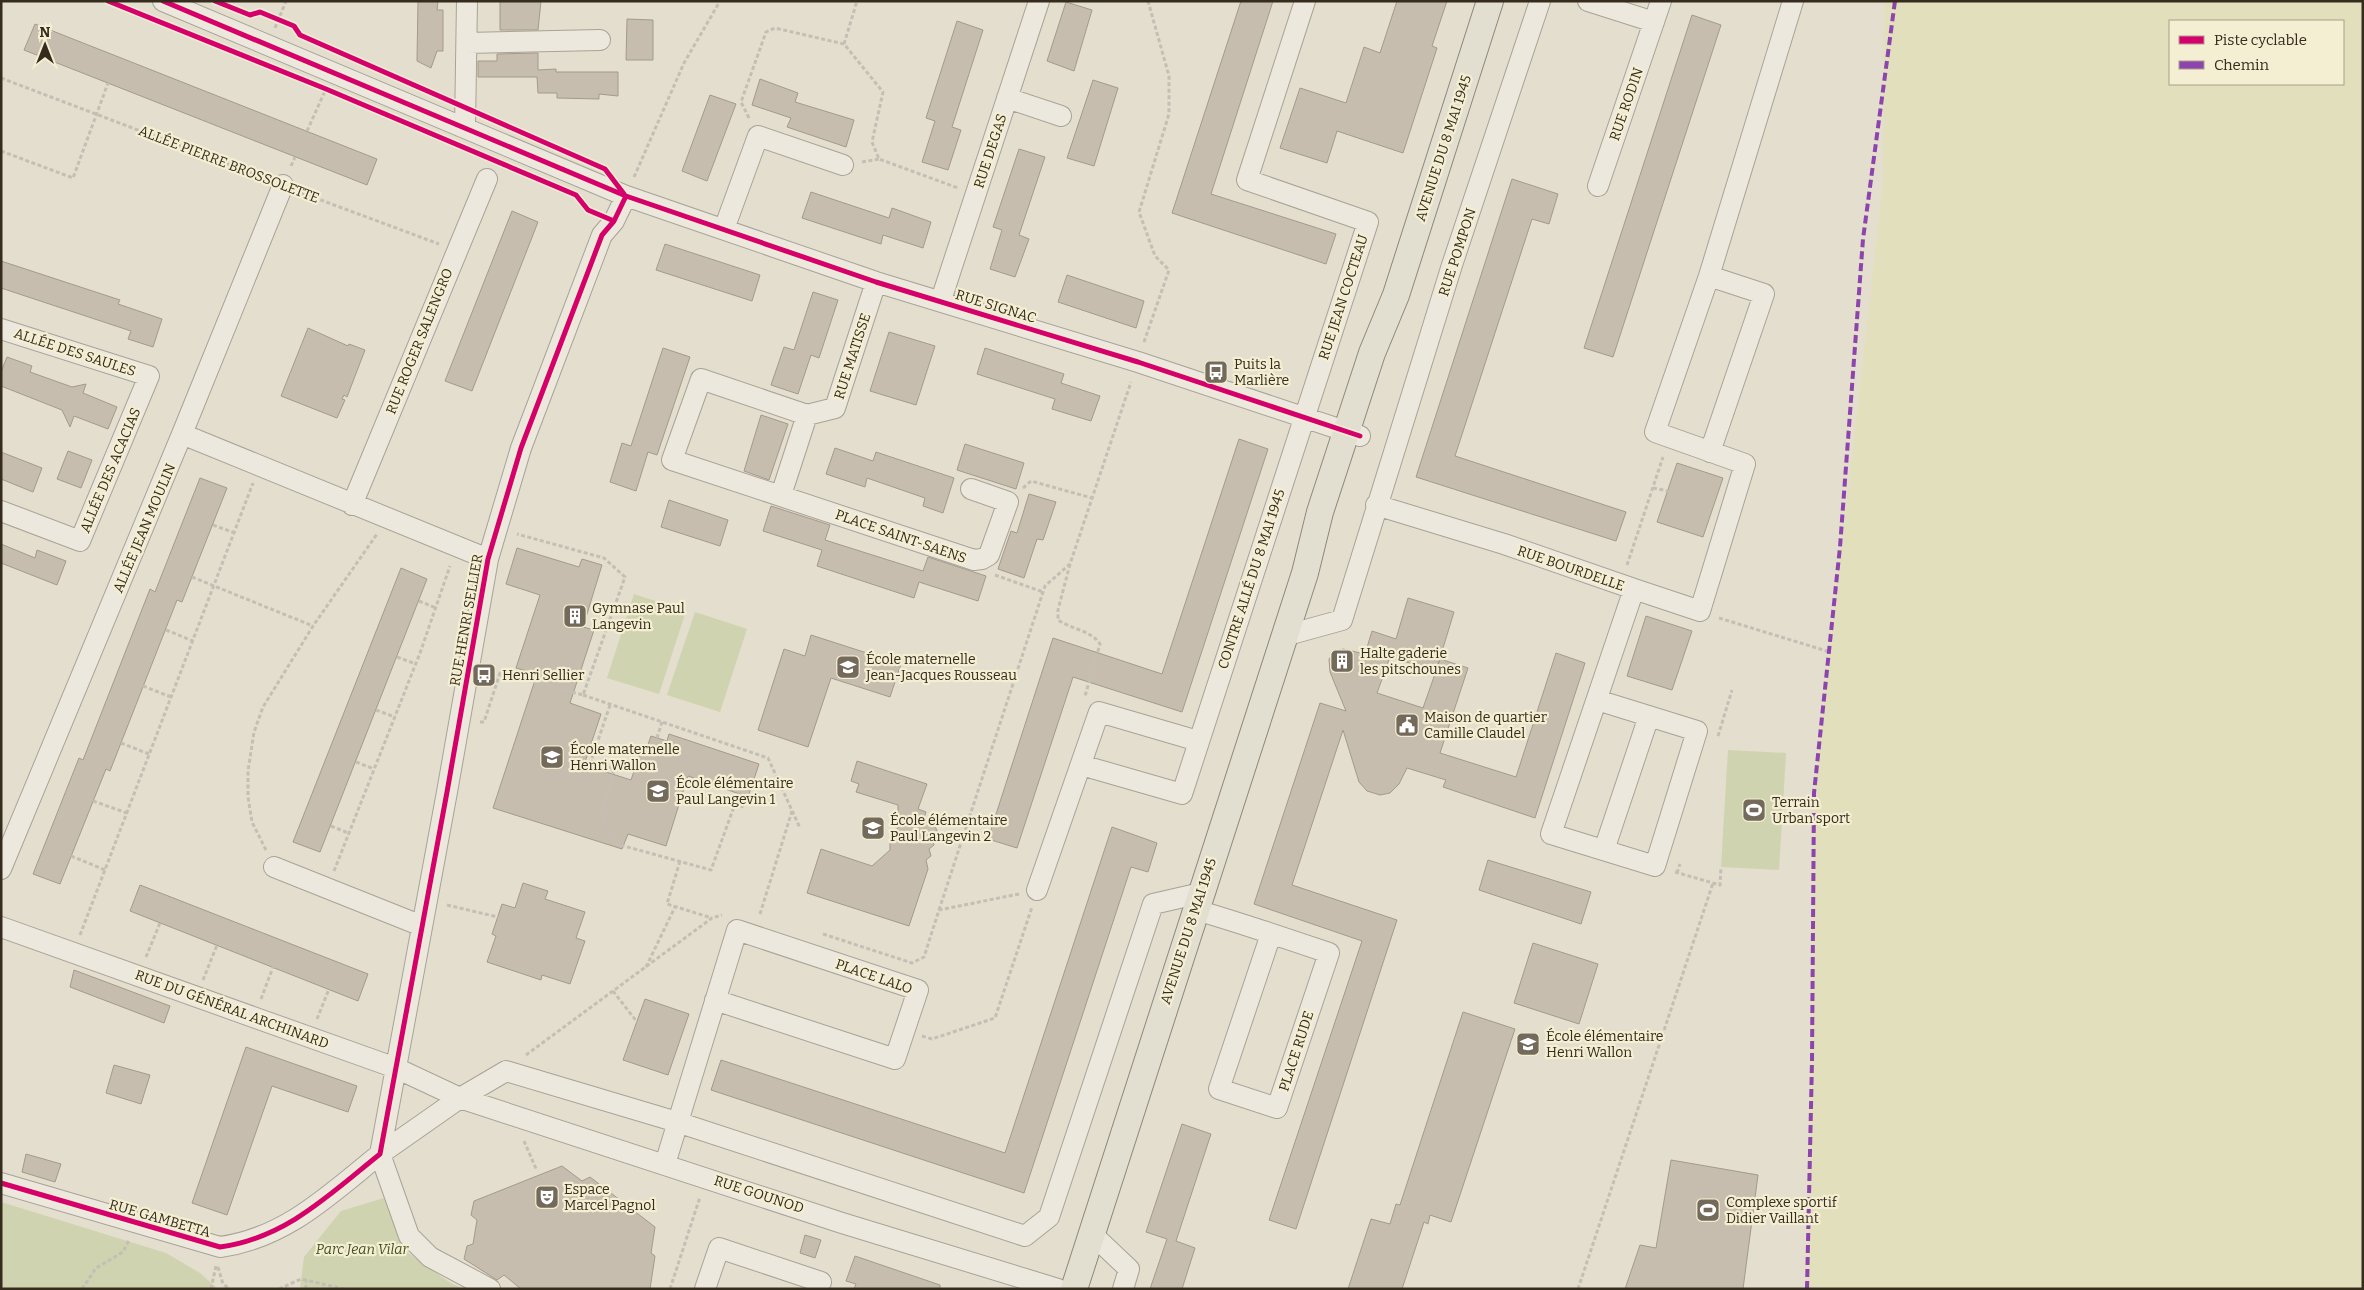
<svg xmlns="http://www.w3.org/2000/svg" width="2364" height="1290" font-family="Bitter,serif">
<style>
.farmland{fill:#e2dfbd;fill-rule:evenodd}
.green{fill:#cfd3af}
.building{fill:#c7bdae;stroke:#a39a8c;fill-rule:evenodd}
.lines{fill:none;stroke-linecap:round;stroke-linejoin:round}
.minor-casing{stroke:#a8a395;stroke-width:22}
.major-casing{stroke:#8e887c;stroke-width:28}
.path{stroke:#c4bfb4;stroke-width:3;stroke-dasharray:4 2.5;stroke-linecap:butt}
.minor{stroke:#ece8de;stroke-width:20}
.major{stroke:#e2dfd0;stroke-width:26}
.quiet{stroke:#8e44ad;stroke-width:4;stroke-dasharray:8 4;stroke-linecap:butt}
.cycleway-casing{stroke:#f4eed2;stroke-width:8}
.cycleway{stroke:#d6006c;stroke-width:5}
.labels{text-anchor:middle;stroke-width:4.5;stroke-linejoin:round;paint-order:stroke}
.street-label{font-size:14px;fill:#362c1e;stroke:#f4eed2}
.poi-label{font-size:14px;fill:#362c1e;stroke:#f4eed2;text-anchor:start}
.park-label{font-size:14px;font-style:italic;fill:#425225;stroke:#f4eed2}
</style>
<rect width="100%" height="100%" fill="#e3decd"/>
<path class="farmland" d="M1884,1H2363V1289H1807L1814,793L1883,183ZM2170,21H2343V84H2170Z"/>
<path class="green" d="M634,594L686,611L659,694L607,678Z
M695,612L747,629L720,712L667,695Z
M1728,750L1786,753L1779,870L1721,867Z
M384,1198L404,1250L449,1282L463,1289H300L304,1257L341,1211Z
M1,1202L166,1253L200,1273L218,1289H1Z"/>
<path class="building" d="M418,1H438L437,10H443V51H437L431,68L417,61Z
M500,1H541L538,30H500Z
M1241,1H1273L1211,194L1336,234L1326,264L1172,213Z
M1397,1H1447L1432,46L1437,48L1403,153L1337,131L1327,163L1280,148L1300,88L1346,103L1364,47L1380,53Z
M1066,2L1092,10L1074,71L1047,61Z
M1692,15L1721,25L1613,357L1584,348Z
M627,19L653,20V60H626Z
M957,21L983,30L952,127L961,130L948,170L922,162L935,121L926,118Z
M35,24L377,159L367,185L24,50Z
M538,53V70L556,69V72H618V96L599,94V99L557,98V93H538L537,77H478V61H497V54Z
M760,79L798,93L795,102L854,120L846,147L787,127L791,118L752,105Z
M1093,80L1118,88L1094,166L1067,158Z
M710,95L736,104L707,181L682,171Z
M1019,149L1045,157L1019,235L1029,239L1015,277L990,269L1002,230L993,227Z
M1512,179L1558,194L1549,224L1532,219L1455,456L1626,512L1616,541L1416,477Z
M811,192L889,218L892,208L931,222L923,248L883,235L881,244L802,218Z
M512,211L538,222L472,391L445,381Z
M665,244L760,275L752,301L656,270Z
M1,261L120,300L118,304L162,319L153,347L128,339L131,331L1,288Z
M1067,275L1144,301L1136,328L1058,302Z
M813,292L838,300L819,358L811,355L798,394L771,385L784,347L794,350Z
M308,328L348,346L349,344L365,350L347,397L344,395L342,399L345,400L337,418L281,396Z
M889,332L935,346L916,405L870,391Z
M663,348L690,357L657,455L648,452L636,491L610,482L622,443L631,446Z
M985,348L1064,374L1061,383L1100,396L1091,421L1052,409L1055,399L977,374Z
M7,357L32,366L30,372L72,387L86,384L83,393L117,407L108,429L74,416L70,427L62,410L1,386V372Z
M761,415L788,424L769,480L744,471Z
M1239,439L1268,449L1182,712L1073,677L1017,848L988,839L1053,638L1162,674Z
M965,444L1024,463L1016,489L957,470Z
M835,448L873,461L876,452L954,478L943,513L923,506L925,498L867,478L865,487L826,474Z
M68,451L92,460L81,488L57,479Z
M1,452L42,468L33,492L1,479Z
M1677,463L1723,478L1703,537L1657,522Z
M200,478L227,488L182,602L177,600L110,771L106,769L60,884L33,874L79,758L83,760L150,589L155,592Z
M1029,494L1056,502L1043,540L1037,539L1024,578L998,569L1011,531L1017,533Z
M669,500L728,520L720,546L661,527Z
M771,506L830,525L825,540L923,571L928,557L986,576L978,601L919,582L914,598L817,566L822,550L763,531Z
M1,544L35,558L37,550L66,561L57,585L1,563Z
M517,548L579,567L582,559L602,565L583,627L594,630L570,703L601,714L584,765L631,780L642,748L646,750L651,736L667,741L669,734L759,764L748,797L688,776L666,846L628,834L622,849L493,808L537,674L516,668L540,595L506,584Z
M401,568L427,579L320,852L293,842Z
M1408,598L1454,612L1436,671L1440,659L1468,668L1440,753L1516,777L1556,653L1585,663L1535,818L1443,787L1446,780L1407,768L1399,784L1390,793L1380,795L1367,791L1359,782L1343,730L1292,885L1397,920L1296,1229L1269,1220L1362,941L1254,904L1320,703L1346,711L1330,672L1329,659L1335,652L1343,649L1365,654L1372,631L1396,639ZM1390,657L1436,671L1423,708L1377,693Z
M1646,616L1692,631L1672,690L1627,676Z
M811,635L901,664L890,697L831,678L808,747L758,730L784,649L805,656Z
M857,761L927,784L918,809L926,812L923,821L933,822L938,833L932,839L934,845L929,849L931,856L926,860L928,869L909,926L807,893L821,849L872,866L890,850V842L894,839V831L898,828V805L856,792L859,784L851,781Z
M1112,827L1157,843L1148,872L1131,867L1024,1193L711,1090L721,1060L1005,1153Z
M1488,860L1591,892L1581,924L1479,890Z
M523,883L548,891L545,899L585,912L576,938L585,941L570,984L542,975L541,980L487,962L496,936L492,934L502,904L515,908Z
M140,885L368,974L358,1001L130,911Z
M1533,943L1598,964L1579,1024L1514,1003Z
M74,970L170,1006L164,1023L70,987Z
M645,999L689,1014L668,1075L623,1060Z
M1463,1012L1515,1029L1451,1222L1430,1215L1428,1224L1424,1222L1402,1289H1348L1371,1219L1390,1224L1396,1204L1400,1205Z
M246,1047L357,1086L348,1112L272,1086L227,1215L192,1203Z
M114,1065L150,1075L141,1104L106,1093Z
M1182,1124L1211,1134L1176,1241L1195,1248L1182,1289H1150L1167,1239L1146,1232Z
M26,1154L61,1164L55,1182L22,1172Z
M1671,1160L1758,1175L1743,1289H1625L1640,1245L1656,1248Z
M562,1166L582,1181L590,1177L655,1227L651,1253L655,1256L650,1289H521L504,1275L497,1280L464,1259L467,1246L473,1244L477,1220L471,1215L474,1201Z
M805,1235L821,1240L815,1258L800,1253Z
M855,1256L940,1285V1289H854L856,1284L846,1281Z"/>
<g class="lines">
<g class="minor-casing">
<path id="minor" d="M163,1L626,196L876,282L1138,362L1360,436
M1588,1L1654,22
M467,43L600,40
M1007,98L1061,116
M465,127L467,1
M1598,186L1661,1
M724,229L758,136L843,165
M1709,276L1764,294L1710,452
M941,300L1039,1
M1,329L149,376L80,541L1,511
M807,415L701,379L672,460L974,560L982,559L989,555L1008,502L971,489
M182,434L488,559
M781,495L807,415L835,408L876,282
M352,505L487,179
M1376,505L1504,544L1634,589L1551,834L1655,866L1697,731L1597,700
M1634,589L1700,611L1745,464L1655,432L1709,276L1793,1
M1284,636L1342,620L1452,265L1540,1
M1081,765L1182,794L1368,222L1247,180L1305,1
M1604,850L1649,716
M274,867L422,926
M1,869L182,434L283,185
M1037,890L1099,712L1198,741
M1196,910C1241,923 1285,938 1329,953L1277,1108L1219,1089L1271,934
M1,927L396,1068L460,1098L842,1223L1058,1289
M665,1164L737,930L918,990L895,1059L715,1000
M1,1183L220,1247C286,1238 330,1194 380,1154L447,792L488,559L521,448L602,235L614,221L626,196
M1092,1234L1129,1269L1123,1289
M490,1289L430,1257L409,1236L380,1154L460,1098L506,1071L677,1122L1025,1236L1049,1217L1153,904L1201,893
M705,1289L719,1248L821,1282"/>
</g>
<g class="major-casing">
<path id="major" d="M1074,1289L1305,573L1320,512L1372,353L1396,295L1490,1"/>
</g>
<path class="path" d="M275,28L286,1
M844,44L857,1
M1,78L264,178
M749,118L741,102L766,32L775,28L844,44L883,92L872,142L879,159L958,188
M307,131L325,91
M1,151L73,178L108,83
M862,162L879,159
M291,166L295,157
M634,177L684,63L720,1
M302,193L439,244
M1144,342L1169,270L1155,256L1139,212L1169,114V76L1148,1
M1023,488L1031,481L1092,498
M1653,488L1668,491
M213,525L235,533
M1070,564L1058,610V620C1071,629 1092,631 1100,644L1085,696
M1627,565L1663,457
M995,575L1043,592
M192,577L313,626
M419,601L436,608
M1719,618L1830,652
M166,630L193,641
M397,657L416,664
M143,686L171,697
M583,695L768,758L800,828
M610,705L591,761L614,769L602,814L613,843L711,870L735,804L744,807
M376,710L395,717
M480,722H484L500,673L583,695L625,577L604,558L517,534
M1718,736L1732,690
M657,738L662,722
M121,743L149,754
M356,762L374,769
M93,801L127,813
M331,826L348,833
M266,850L252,822L248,797V771L254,732L263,707L313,626L377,534
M71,856L105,870
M680,861L667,904L712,918
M334,871L420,653L450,566
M1675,872L1720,885L1721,867
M1677,873L1680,864
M447,905L498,917
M939,910L1045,586L1070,564L1131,382
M760,914L792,811
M823,934L912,963L924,957L939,910L1019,894
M80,935L253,483
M146,957L160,923
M646,967L675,907
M203,980L217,945
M613,991L637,1022
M261,999L273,967
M317,1019L329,989
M922,1036L932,1039L995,1018L1032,907
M526,1055L712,918L722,915
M524,1141L537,1171
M218,1267L223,1284L230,1289
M82,1289L96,1268L123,1252L129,1240
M211,1289L216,1266
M279,1289L301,1279L344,1289
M306,1289V1280
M670,1289L700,1197
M1578,1289L1713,883"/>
<use href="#minor" class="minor"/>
<use href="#major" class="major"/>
<path class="quiet" d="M1807,1289L1812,1061L1814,793L1840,547L1863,239L1895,1"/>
<g class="cycleway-casing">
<path id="cycleway" d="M108,1L326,89L576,195L588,210L614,221
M163,1L626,196L876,282L1138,362L1360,436
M215,1L250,15L260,12L294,26L300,35L605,169L624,194
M1,1183L220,1247C286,1238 330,1194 380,1154L447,792L488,559L521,448L602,235L614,221L626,196"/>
</g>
<use href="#cycleway" class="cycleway"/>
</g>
<defs>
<g id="bus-square" transform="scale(1.25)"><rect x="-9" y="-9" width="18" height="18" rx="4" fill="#736a5b" stroke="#f4eed2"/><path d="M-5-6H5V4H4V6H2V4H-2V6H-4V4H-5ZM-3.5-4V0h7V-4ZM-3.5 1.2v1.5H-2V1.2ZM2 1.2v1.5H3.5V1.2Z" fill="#fff"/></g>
<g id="building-square" transform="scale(1.25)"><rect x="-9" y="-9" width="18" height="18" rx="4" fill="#736a5b" stroke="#f4eed2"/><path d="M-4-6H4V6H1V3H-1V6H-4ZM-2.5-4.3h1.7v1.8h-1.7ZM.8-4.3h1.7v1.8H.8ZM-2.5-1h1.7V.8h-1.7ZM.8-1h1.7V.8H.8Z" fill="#fff"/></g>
<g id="school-square" transform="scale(1.25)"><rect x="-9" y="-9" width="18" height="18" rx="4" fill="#736a5b" stroke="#f4eed2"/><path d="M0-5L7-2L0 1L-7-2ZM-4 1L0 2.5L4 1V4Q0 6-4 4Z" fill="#fff"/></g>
<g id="civic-square" transform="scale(1.25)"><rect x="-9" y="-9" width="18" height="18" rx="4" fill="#736a5b" stroke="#f4eed2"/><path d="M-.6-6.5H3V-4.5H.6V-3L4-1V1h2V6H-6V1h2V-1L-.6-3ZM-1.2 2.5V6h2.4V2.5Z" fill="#fff"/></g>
<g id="stadium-square" transform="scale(1.25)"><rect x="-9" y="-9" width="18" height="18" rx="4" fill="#736a5b" stroke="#f4eed2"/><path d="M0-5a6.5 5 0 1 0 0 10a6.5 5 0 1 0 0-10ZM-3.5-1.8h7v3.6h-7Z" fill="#fff"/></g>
<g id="theatre-square" transform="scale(1.25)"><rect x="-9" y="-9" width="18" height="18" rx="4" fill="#736a5b" stroke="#f4eed2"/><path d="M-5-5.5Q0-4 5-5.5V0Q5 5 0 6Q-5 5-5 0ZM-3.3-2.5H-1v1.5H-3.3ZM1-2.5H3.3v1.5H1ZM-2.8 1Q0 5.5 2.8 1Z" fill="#fff"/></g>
</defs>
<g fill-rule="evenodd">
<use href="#bus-square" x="1216" y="372"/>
<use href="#building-square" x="575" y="616"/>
<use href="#building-square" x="1342" y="661"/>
<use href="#school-square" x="848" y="667"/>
<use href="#bus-square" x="484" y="675"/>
<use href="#civic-square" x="1407" y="725"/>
<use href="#school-square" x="552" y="757"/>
<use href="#school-square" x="658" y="791"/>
<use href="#stadium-square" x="1754" y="810"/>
<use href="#school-square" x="873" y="828"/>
<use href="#school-square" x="1528" y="1044"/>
<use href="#theatre-square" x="547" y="1197"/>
<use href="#stadium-square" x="1708" y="1210"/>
</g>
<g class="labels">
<g class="street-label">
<text transform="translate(1626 104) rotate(-71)" y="5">RUE RODIN</text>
<text transform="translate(1443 148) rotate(-72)" y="5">AVENUE DU 8 MAI 1945</text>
<text transform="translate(990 151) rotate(-72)" y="5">RUE DEGAS</text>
<text transform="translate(229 164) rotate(21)" y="5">ALLÉE PIERRE BROSSOLETTE</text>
<text transform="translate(1457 252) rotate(-72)" y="5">RUE POMPON</text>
<text transform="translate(1343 297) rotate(-72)" y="5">RUE JEAN COCTEAU</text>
<text transform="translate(996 306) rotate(17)" y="5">RUE SIGNAC</text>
<text transform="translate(419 341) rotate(-68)" y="5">RUE ROGER SALENGRO</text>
<text transform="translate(75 352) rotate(18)" y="5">ALLÉE DES SAULES</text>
<text transform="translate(852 356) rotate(-72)" y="5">RUE MATISSE</text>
<text transform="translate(110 470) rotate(-67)" y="5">ALLÉE DES ACACIAS</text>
<text transform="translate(144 528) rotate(-67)" y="5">ALLÉE JEAN MOULIN</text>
<text transform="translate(901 536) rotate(19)" y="5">PLACE SAINT-SAENS</text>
<text transform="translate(1571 568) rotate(19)" y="5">RUE BOURDELLE</text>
<text transform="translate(1251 579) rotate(-72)" y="5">CONTRE ALLÉ DU 8 MAI 1945</text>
<text transform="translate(466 620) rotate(-80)" y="5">RUE HENRI SELLIER</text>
<text transform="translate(1188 931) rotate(-72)" y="5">AVENUE DU 8 MAI 1945</text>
<text transform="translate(874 976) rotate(19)" y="5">PLACE LALO</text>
<text transform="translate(232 1009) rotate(20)" y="5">RUE DU GÉNÉRAL ARCHINARD</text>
<text transform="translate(1296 1051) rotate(-72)" y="5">PLACE RUDE</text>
<text transform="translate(759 1194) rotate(18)" y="5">RUE GOUNOD</text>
<text transform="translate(160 1218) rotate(16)" y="5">RUE GAMBETTA</text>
</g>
<g class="poi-label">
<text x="1234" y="369">Puits la<tspan x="1234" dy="16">Marlière</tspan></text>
<text x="592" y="613">Gymnase Paul<tspan x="592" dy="16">Langevin</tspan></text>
<text x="1360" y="658">Halte gaderie<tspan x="1360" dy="16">les pitschounes</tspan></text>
<text x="866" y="664">École maternelle<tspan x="866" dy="16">Jean-Jacques Rousseau</tspan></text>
<text x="502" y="680">Henri Sellier</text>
<text x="1424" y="722">Maison de quartier<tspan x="1424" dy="16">Camille Claudel</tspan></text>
<text x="570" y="754">École maternelle<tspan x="570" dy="16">Henri Wallon</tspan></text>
<text x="676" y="788">École élémentaire<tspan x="676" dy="16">Paul Langevin 1</tspan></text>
<text x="1772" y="807">Terrain<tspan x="1772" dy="16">Urban sport</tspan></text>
<text x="890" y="825">École élémentaire<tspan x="890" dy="16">Paul Langevin 2</tspan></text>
<text x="1546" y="1041">École élémentaire<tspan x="1546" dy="16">Henri Wallon</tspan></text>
<text x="564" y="1194">Espace<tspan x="564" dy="16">Marcel Pagnol</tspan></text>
<text x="1726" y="1207">Complexe sportif<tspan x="1726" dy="16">Didier Vaillant</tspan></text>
</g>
<g class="park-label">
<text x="362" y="1254">Parc Jean Vilar</text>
</g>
</g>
<rect width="2364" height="1290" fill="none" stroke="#362c1e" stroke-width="5"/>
<rect x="2169" y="20" width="175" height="65" fill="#f4eed2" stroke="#a8a08a"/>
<rect x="2179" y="36" width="25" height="8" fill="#d6006c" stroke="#a8a08a"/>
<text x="2214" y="45" font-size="15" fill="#362c1e">Piste cyclable</text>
<rect x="2179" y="61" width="25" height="8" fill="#8e44ad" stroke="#a8a08a"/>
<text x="2214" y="70" font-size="15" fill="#362c1e">Chemin</text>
<g transform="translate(45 45)" stroke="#f4eed2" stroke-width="4" paint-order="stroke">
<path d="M0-4L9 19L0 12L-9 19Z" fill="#362c1e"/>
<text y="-8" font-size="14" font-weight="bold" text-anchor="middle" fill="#362c1e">N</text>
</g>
</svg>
